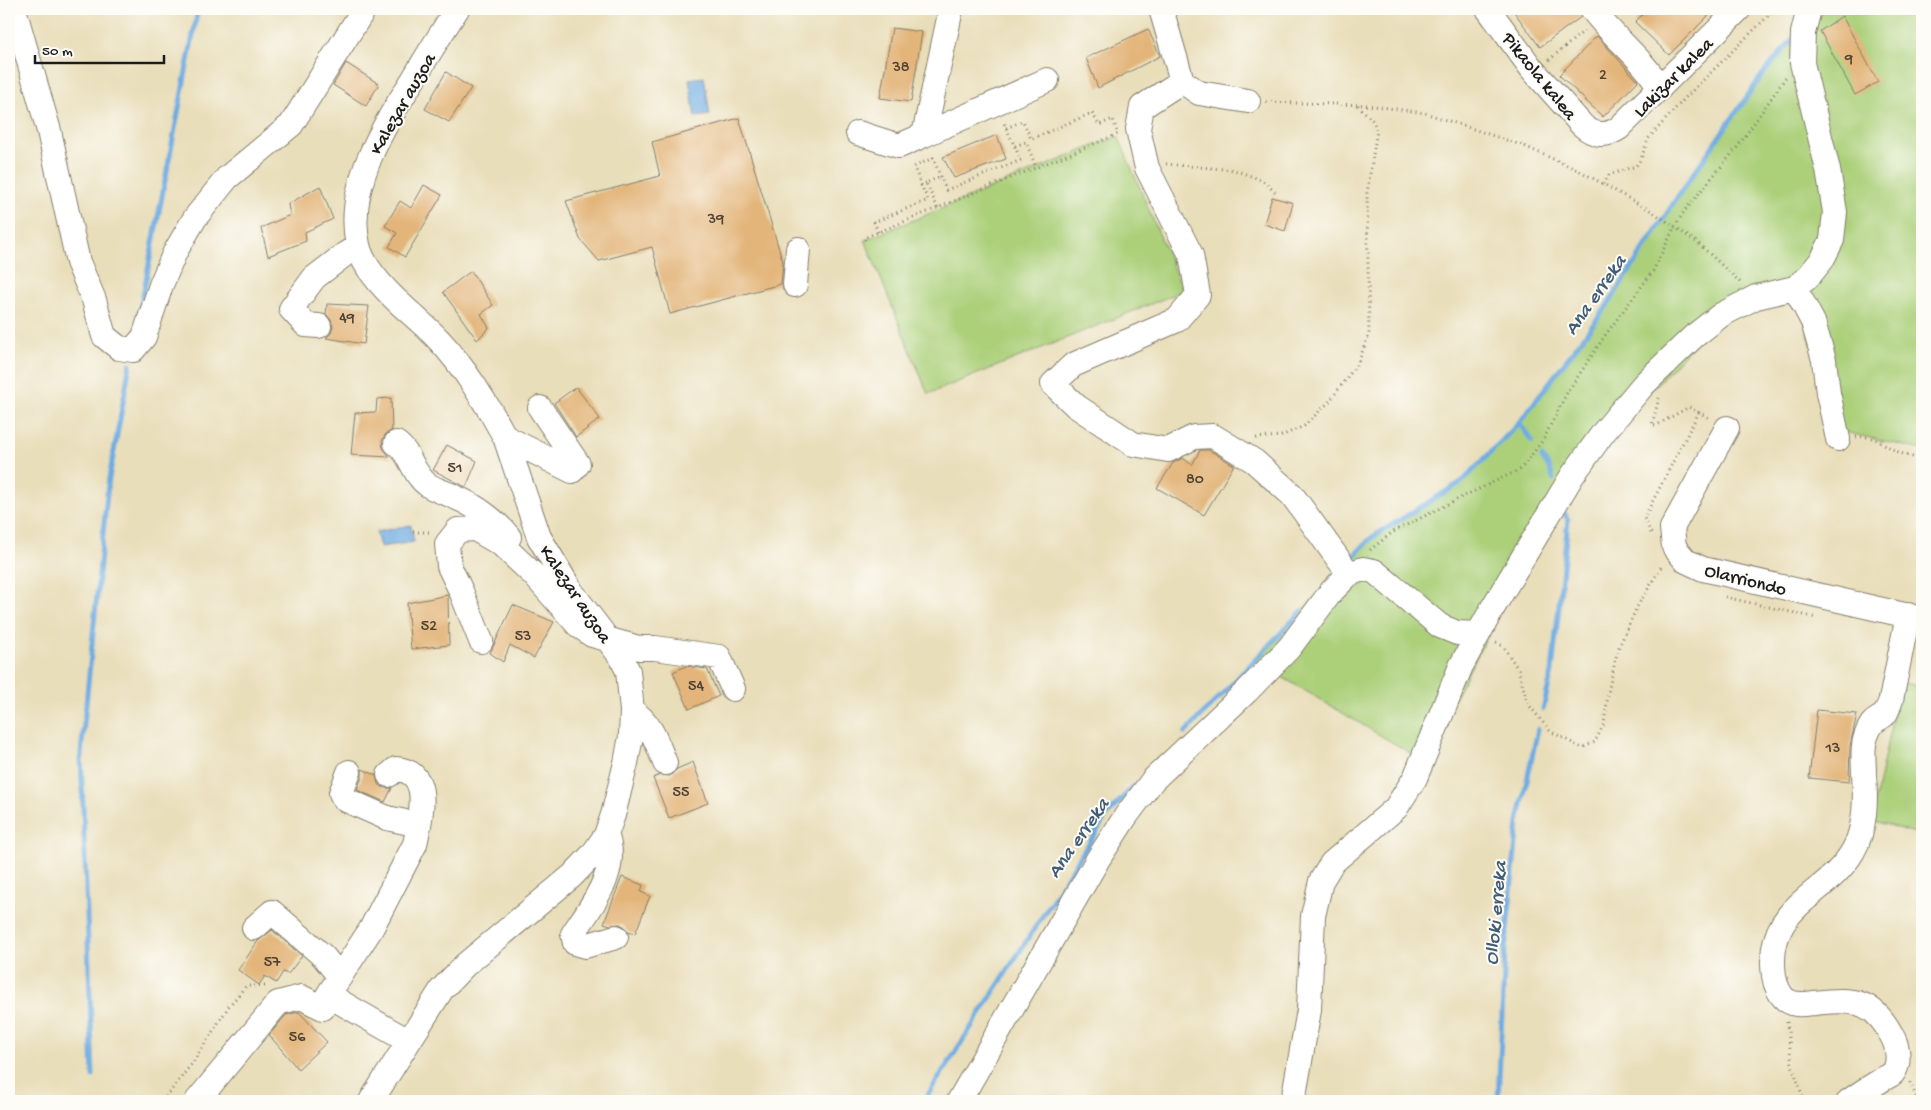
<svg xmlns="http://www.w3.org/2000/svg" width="1931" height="1110" font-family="'Gochi Hand',sans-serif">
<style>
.green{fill:#acd07a;stroke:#64764b}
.water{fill:#6face1;stroke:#46647e}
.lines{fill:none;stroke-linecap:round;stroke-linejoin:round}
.stream{stroke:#6face1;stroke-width:5}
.building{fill:#e3b57a}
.minor-casing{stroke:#827d6b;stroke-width:26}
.path{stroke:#827d6b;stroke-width:3;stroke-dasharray:1 4;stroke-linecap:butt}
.minor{stroke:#fff;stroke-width:24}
.labels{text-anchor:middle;stroke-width:4;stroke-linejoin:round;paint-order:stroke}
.number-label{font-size:16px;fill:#4e4234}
.street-label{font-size:19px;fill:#1c1c1c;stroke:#fdfcf7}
.water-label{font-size:20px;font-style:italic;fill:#415d75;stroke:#fdfcf7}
</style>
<rect width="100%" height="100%" fill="#fdfcf7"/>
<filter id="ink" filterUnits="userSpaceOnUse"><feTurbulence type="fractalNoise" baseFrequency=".02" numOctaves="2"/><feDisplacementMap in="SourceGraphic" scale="10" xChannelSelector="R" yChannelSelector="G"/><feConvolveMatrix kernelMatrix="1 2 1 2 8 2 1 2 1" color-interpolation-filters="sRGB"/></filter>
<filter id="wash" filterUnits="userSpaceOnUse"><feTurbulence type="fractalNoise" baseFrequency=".0096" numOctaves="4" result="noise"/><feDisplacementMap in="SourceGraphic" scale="20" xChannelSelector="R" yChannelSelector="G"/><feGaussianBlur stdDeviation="1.12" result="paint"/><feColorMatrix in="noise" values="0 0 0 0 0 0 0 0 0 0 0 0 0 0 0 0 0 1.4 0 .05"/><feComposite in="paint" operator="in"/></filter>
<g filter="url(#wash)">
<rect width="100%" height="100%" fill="#e9deba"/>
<path class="green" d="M1809,9H1922V450L1836,430L1795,288L1721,315L1572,476L1422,760L1255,661L1371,538L1463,481L1519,423L1607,306L1682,190L1763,74L1804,26Z
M1118,136L1183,291L928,394L865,240Z
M1900,682L1922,687V835L1871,820Z"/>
<path class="water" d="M704,77L710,115L695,117L689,79Z
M411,525L414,542L380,547L376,532Z"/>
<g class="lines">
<path class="stream" d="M139,316L198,9
M1519,423L1532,441
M1542,457L1550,469L1553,479
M1354,556L1371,538L1463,481L1519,423L1607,306L1682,190L1763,74L1794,38
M1543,709L1552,672L1568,520L1565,514
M1185,733L1302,611
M93,1076L81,754L108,484L130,364
M924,1101L1107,815L1134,786
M1498,1101L1505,949L1518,822L1538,729"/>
</g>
<g id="blocks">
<path class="building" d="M1512,9H1579L1581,17L1540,47Z
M1648,9H1715L1669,55L1635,22Z
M1842,16L1878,82L1855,95L1820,31Z
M892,28L922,32L911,102L880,98Z
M1148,29L1160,56L1098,88L1086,58Z
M1597,36L1638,81L1603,117L1559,75Z
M346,63L379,84L366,106L333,85Z
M446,72L471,88L449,122L425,109Z
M739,118L783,262L781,284L670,314L652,247L599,261L580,239L566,201L660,176L652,142Z
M997,135L1006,159L954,178L943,157Z
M424,185L442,195L405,257L389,247L397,233L385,226L400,201L411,208Z
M320,186L333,219L305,232L306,241L268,256L261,228L290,215L288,204Z
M1272,197L1293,203L1285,231L1264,224Z
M471,271L493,305L481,314L489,328L477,340L443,292Z
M327,304L369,306L364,344L326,338L331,333L333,327L331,320L326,314Z
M576,387L600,419L576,437L554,403Z
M391,398L392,430L385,435L382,441L383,448L390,457L351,455L355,413L376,412L377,399Z
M447,445L477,461L466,487L433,470Z
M1200,450H1209L1234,465L1204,515L1157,488L1173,463L1183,458L1192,465Z
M448,595L449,645L411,649L407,603Z
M513,605L554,622L534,658L510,645L503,662L490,653Z
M686,666L707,669L719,696L689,709L673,672Z
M1817,710L1857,714L1850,746L1849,782L1809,778Z
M693,762L708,803L669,818L653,778L660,775L670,776L677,769Z
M362,769L376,775L378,784L384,788H392L385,802L357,790L362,777Z
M622,877L643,885L641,892L650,896L635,934L628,932L625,927L620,924L610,925L604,923Z
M272,930L302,956L288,974L283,972L276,983L265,976L259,985L238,970L258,941Z
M299,1012L327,1042L298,1069L269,1035L286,1015Z"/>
</g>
</g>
<g filter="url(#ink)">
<use href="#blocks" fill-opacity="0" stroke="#827d6b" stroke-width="1"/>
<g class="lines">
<g class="minor-casing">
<path id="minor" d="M14,9L49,131L78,262L94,300L104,336L119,348L133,350L144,337L161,285L175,252L195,218L227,178L291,125L364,9
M1161,9L1182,81L1199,93L1248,101
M1488,9L1532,69L1582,125C1594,136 1606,137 1619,128L1739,9
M1592,9C1612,37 1642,57 1660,88
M1182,81L1142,107L1138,129L1147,168L1191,255L1198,295L1177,320L1073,365L1053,384L1076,406L1133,444L1168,450L1194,437L1213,436L1254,461L1292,495L1349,574
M858,133L899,146L924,135L951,9
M924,135L1047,80
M795,285L798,249
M1795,288L1813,322L1824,360L1828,393L1838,439
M319,326L306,325L291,309L314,278L344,255L358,246
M1727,428L1672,528L1674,547L1686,561L1703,569L1922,619
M505,437L572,471L578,464L540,408
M396,443C412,454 412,474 428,485C437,491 448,493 457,498C476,506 496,521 509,537
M481,641L461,591L449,566L447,544L458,530L475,529L501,544L534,575L578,625L592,635L639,648H655L719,657L733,689
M632,711C651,722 657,743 665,763
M349,772L341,793L344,799L387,818L419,825L415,844L371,929L328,995L408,1041
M389,775L396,769C427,771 423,803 419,825
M606,835C621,870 591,906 573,934L575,943L585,946L616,937
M254,928L272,912L323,956L340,977
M197,1101L278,1003L301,997L323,1008L328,995
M371,1101L442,989L465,965L572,876L593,854L606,835L613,815L626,763L631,736L632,711L628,671L621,657L571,591L539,537L505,437C489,407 462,364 439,340C424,324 407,311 392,296C379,283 362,264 358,245C345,187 383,127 413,80C427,56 442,32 457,9
M959,1101L1098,859L1126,816L1153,780L1247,691L1289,648L1331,592L1349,574L1363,569L1374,571L1440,626L1457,633L1478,634
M1293,1101L1309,1010L1313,916L1321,881L1332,863L1396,808L1415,778L1461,666L1492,609L1572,476L1603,433L1644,384L1693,337L1721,315L1756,297L1795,288L1808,277L1822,260L1832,240L1835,212L1828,170L1802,63L1803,33L1809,9
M1849,1101C1859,1094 1870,1087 1880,1081C1884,1078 1890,1076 1893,1073C1900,1064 1898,1049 1894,1040C1875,1000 1855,998 1814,1003C1805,1004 1796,1006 1788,1001C1780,997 1775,984 1774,976C1764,904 1826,898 1853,851C1866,828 1866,799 1864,774C1864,763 1862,750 1865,740C1866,735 1870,726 1873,723C1876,719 1882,718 1885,714C1888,710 1889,705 1891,700L1908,615"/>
</g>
<path class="path" d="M1549,60L1584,31
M1266,102L1367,105L1425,113L1524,146L1580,171L1653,212L1698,243L1742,284
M1006,128L1023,121L1031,139L1092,113L1099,125L1113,119L1117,132
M1015,146L1026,142L1036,167
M1166,164L1234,170L1262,180L1275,192
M926,183L921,185L914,167L933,158L946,190L1021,160L1003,121
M1603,184L1609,175L1636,166L1641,159L1648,139L1685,98L1775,9
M938,208L926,183L941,176
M878,232L874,222L928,200L921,185
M865,240L864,238L1118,134
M1659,398L1652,425H1657L1689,407L1711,419
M1856,437C1875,435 1881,443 1896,451C1904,455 1914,457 1922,460
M1256,438L1281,436L1304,426L1329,402L1358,363L1369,334L1367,193L1377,130L1373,121L1358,105
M413,532H431
M1651,533L1644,518L1699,412
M1370,550L1393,532L1462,497L1521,469L1543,440L1567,393L1606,334L1653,271L1675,226L1686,209L1739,145L1786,77
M1725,597L1817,618
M1496,643L1503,646L1518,669L1528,704L1550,731L1582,748L1595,742L1604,724L1609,688L1618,649L1637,607L1663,564
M1787,1022L1792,1065L1804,1101
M1910,1082L1918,1101
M163,1101L193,1062L229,1006L246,986H266"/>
<use href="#minor" class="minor"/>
</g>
</g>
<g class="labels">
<g class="number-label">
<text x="1849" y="63">9</text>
<text x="901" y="71">38</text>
<text x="1603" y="79">2</text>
<text x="716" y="223">39</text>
<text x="347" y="322">49</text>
<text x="455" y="472">51</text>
<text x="1195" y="483">80</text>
<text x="429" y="630">52</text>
<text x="523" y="640">53</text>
<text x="696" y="690">54</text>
<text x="1833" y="752">13</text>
<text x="681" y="796">55</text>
<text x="272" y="966">57</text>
<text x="297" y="1041">56</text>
</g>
<g class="street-label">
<text transform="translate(1541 75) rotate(51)" y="7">Pikaola kalea</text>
<text transform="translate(1672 76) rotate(-45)" y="7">Lakizar kalea</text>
<text transform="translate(401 103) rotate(-60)" y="7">Kalezar auzoa</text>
<text transform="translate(1746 578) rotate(14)" y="7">Olarriondo</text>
<text transform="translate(577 593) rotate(56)" y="7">Kalezar auzoa</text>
</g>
<g class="water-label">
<text transform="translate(1594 294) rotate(-55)" y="7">Ana erreka</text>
<text transform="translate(1077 837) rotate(-55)" y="7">Ana erreka</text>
<text transform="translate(1494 913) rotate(-85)" y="7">Olloki erreka</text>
</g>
</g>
<rect width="1931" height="1110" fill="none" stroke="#fdfcf7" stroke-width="30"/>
<path d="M35 55v8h129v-8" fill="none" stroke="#1c1c1c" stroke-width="2.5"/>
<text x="42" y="55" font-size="15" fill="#1c1c1c" stroke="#fdfcf7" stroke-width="4" paint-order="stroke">50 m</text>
</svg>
